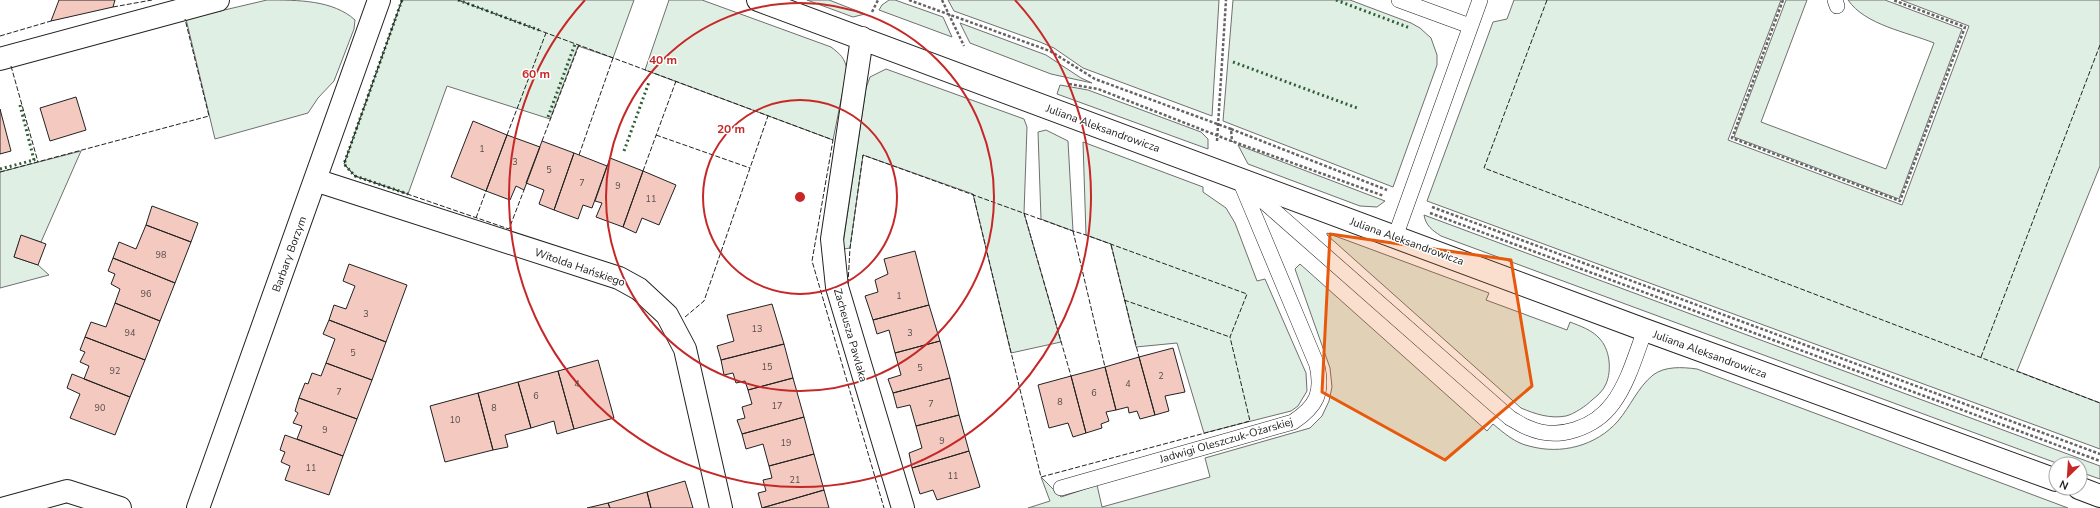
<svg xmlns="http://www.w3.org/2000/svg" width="2100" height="508" font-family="'Nunito Sans',sans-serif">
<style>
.green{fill:#e0efe3;stroke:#6f6f6f}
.building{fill:#f3c9c0;stroke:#222}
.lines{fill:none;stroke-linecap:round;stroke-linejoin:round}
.lane-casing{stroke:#222;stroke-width:16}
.street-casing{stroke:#222;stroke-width:24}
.path{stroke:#646464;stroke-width:2.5;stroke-dasharray:3 2;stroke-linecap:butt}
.lane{stroke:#fff;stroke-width:15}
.street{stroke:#fff;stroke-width:22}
.hedge{stroke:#2f5e38;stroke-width:3;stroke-dasharray:2 3;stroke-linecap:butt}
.fence{stroke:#222;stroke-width:1;stroke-dasharray:5 2;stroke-linecap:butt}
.marked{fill:#e8590c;fill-opacity:0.2;stroke:#e8590c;stroke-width:3;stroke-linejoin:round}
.ring{fill:none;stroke:#c62828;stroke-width:2}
.labels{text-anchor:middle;stroke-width:3;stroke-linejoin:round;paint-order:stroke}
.number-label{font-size:9px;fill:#564c4a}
.street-label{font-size:11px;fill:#222;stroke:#fff}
.centre{fill:#c62828;stroke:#fff;stroke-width:2}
.ring-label{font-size:12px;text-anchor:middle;font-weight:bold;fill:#c62828;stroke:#fff;stroke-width:3;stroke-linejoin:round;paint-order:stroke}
</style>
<rect width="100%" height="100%" fill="#fff"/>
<path class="green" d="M267,0C298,0 333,0 355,20L354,29L334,81L318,98L308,113L215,139L186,19Z
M402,0H634L613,58L578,46L550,119L447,86L408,194L355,176L344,164Z
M669,0H702L831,47C840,54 845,58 847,70L833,140L645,70Z
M807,0H829L865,14L853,17Z
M889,0H895L943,17L952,37L879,10L882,5Z
M948,0H1219L1212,116L1083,68L1054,48L1040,42L954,11Z
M1233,0H1350L1411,23L1420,28L1431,38L1437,55V65L1393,187L1223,121Z
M1514,0H1781L1728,140L1902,205L1969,26L1901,0H2100V166L2017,371L2100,403V449L1427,201L1493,22L1507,19Z
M1786,0H1807L1761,122L1886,169L1934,43C1907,32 1865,25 1848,0H1885L1962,29L1899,199L1734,137Z
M960,23L1046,55L1081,78L1092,83L1051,74L970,43Z
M886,69L1024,119L1027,127L1024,213L1061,342L1011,353L973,194L863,155L850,248L844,249L843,244L866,88L870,77Z
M1060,85L1088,90L1201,132L1208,139V149L1057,94Z
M1046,130L1068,141L1073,231L1041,219L1038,132Z
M1083,142L1203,187V192L1226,208L1235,223L1257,281L1265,279L1306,373L1307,391L1298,406L1291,411L1204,433L1177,343L1136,347L1111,244L1086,235Z
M1238,145L1385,201L1377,207L1360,206L1248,164Z
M81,151L41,242L21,236L14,257L38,265L49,275L0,288V172Z
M1424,215L2100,466V479L2080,472V464H2059L1441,236C1432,230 1426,226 1424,215Z
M1327,233L1489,293L1486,300L1567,330L1570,322C1580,326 1592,330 1599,338C1610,349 1612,370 1606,384C1603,391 1597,396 1592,400C1586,406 1574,414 1566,416C1550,419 1535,414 1521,408L1327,235Z
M1300,264L1487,431L1493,424C1504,433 1515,443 1529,446C1561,455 1596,446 1618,421C1630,407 1638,387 1653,375C1665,366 1682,367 1697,369L2068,508H1028L1050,501L1041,477L1061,497L1097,485L1102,507L1210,477L1205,458L1310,428L1322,416L1329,401L1332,387L1330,368L1295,269Z"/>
<path class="building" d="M59,0H115L113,7L51,21Z
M76,97L86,130L50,141L40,108Z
M0,109L11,151L0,154Z
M473,121L507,135L486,191L451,177Z
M507,135L540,147L524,190L516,186L510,200L486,191Z
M542,141L574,153L554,210L539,204L544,190L526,183Z
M574,153L607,166L592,208L583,205L578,219L554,210Z
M610,158L643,171L623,227L596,217L602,203L595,201Z
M643,171L676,185L659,225L642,218L636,233L623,227Z
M152,206L198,223L191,242L146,225Z
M146,225L191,242L175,283L113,258L119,242L136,249Z
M21,235L46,244L38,265L14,257Z
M915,251L929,305L873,320L865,296L878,292L875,280L888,274L884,259Z
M113,258L175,283L160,321L115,303L120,289L111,284L115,274L108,271Z
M349,264L407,285L386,342L329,320L334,305L346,309L355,286L343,281Z
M115,303L160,321L145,360L85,337L91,322L106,327Z
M772,304L784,344L721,360L717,346L734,341L727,315Z
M929,305L940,341L895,353L889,330L877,334L873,320Z
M329,320L386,342L372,380L326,363L335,339L323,334Z
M85,337L145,360L130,397L84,379L89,366L80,362L85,352L80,350Z
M940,341L950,378L893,393L888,379L901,375L895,353Z
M784,344L793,378L748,390L745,381L736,383L733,373L724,375L721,360Z
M1173,348L1185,392L1165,396L1169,411L1155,415L1139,357Z
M1139,357L1155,415L1140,419L1137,411L1129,413L1128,407L1116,410L1105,367Z
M598,360L614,418L574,429L558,371Z
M326,363L372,380L357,419L299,398L305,383L308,384L312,373L321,376Z
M1105,367L1116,410L1106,412L1109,421L1101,424L1102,428L1086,433L1071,376Z
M558,371L574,429L557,434L554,421L531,428L518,382Z
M72,374L130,397L115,435L70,418L80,394L67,388Z
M1071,376L1086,433L1073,437L1068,423L1049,428L1038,385Z
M793,378L804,417L742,434L737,420L745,418L742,407L752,404L748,390Z
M950,378L959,415L916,426L910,405L897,408L893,393Z
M518,382L531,428L505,435L508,447L493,450L478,393Z
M478,393L493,450L445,462L430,406Z
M299,398L357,419L343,456L297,439L302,426L293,423L298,413L295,411Z
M959,415L969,451L912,468L909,453L922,448L916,426Z
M804,417L814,454L769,466L763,444L746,449L742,434Z
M285,435L343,456L329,495L285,480L290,466L281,462L285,452L280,450Z
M969,451L980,487L937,500L933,490L920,494L912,468Z
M814,454L824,490L762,508L758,493L766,491L763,480L772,478L769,466Z
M685,481L693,508H651L647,492Z
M824,490L829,508H762Z
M647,492L651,508H610L608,503Z
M608,503L610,508H587Z"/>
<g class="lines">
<g class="lane-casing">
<path id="lane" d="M1399,0L1470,26
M1835,0L1837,6
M1246,186L1510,418C1516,421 1522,426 1529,428C1558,441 1595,428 1613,403C1628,383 1636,354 1645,330
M1395,237L1480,0
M1061,488L1293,422C1317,406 1323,393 1317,365L1241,183"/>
</g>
<g class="street-casing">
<path id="street" d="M758,0L1645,330L2056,480
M862,38L832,239L837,287L903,508
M0,59L218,0
M315,180L619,278L639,289L667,315L685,349L721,508
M2079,488L2100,496
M5,508L67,491L120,508
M198,508L379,0"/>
</g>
<path class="path" d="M909,0L1050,51L1095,79L1231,129L1232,142
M942,0L964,46
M1783,0L1732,138L1900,201L1965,27L1893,0
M872,12L878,0
M1069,84L1098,89L1226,139L1384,196
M1231,129L1387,190
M1217,141L1226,0
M1432,207L2100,454
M1430,213L2100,461"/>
<use href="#lane" class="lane"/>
<use href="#street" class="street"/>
<path class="hedge" d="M402,0L344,164L355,176L408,194
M458,0L539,30
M1336,0L1410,28
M1233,62L1357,108
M548,117L575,44
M624,151L649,82
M0,169L34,160L20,105"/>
<path class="fence" d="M402,0L344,164L355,176L509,229L524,190
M458,0L833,140L812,261L884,508
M1547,0L1484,168L2100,403
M113,7L152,0
M0,36L51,21
M11,66L38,162
M507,135L546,33
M656,135L750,168
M542,141L579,45
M579,155L613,58
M643,171L676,81
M0,172L209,116L185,19
M1024,213L1071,376
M476,218L486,191
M1073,231L1105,367
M1111,245L1139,357
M848,284L850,248L863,155L1073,231L1086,235L1247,294L1230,337L1250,421L1041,477L973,194
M1124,300L1230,337
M685,317L704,301L768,116
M1981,357L2100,45"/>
</g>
<path class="marked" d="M1330,234L1511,260L1532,386L1445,460L1322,392Z"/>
<g class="ring">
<circle cx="800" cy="197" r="97"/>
<circle cx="800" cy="197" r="194"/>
<path d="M1015 0A291 291 0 1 1 585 0"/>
</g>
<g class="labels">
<g class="number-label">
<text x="482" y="152">1</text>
<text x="515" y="165">3</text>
<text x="549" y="173">5</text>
<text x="582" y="186">7</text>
<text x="618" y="189">9</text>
<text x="651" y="202">11</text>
<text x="161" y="258">98</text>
<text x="146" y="297">96</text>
<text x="899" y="299">1</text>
<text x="366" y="317">3</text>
<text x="757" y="332">13</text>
<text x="130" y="336">94</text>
<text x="910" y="336">3</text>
<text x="353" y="356">5</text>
<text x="767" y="370">15</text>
<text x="920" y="371">5</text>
<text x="115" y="374">92</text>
<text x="1161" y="379">2</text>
<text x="577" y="387">4</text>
<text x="1128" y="387">4</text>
<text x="339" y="395">7</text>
<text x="1094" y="396">6</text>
<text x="536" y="399">6</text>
<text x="1060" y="405">8</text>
<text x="931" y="407">7</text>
<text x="777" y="409">17</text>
<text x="100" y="411">90</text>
<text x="494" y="411">8</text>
<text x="455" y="423">10</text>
<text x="325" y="433">9</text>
<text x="942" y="444">9</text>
<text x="786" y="446">19</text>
<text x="311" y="471">11</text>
<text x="953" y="479">11</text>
<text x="795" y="483">21</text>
</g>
<g class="street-label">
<text transform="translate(1103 128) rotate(20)" y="4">Juliana Aleksandrowicza</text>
<text transform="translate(1407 241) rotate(20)" y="4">Juliana Aleksandrowicza</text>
<text transform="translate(289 254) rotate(-70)" y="4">Barbary Borzym</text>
<text transform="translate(580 267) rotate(19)" y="4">Witolda Hańskiego</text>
<text transform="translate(851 335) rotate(74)" y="4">Zacheusza Pawlaka</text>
<text transform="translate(1710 354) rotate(20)" y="4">Juliana Aleksandrowicza</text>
<text transform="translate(1226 440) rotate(-16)" y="4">Jadwigi Oleszczuk-Ożarskiej</text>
</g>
</g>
<circle cx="800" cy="197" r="6" class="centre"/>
<g class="ring-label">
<text x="663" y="64">40 m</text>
<text x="536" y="78">60 m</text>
<text x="731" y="133">20 m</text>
</g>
<g transform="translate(2068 476) rotate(205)"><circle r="19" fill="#ffffff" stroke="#a7a7a7"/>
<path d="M0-3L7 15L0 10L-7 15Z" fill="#c62828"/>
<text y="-6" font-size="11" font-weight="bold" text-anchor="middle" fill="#222222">N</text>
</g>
</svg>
